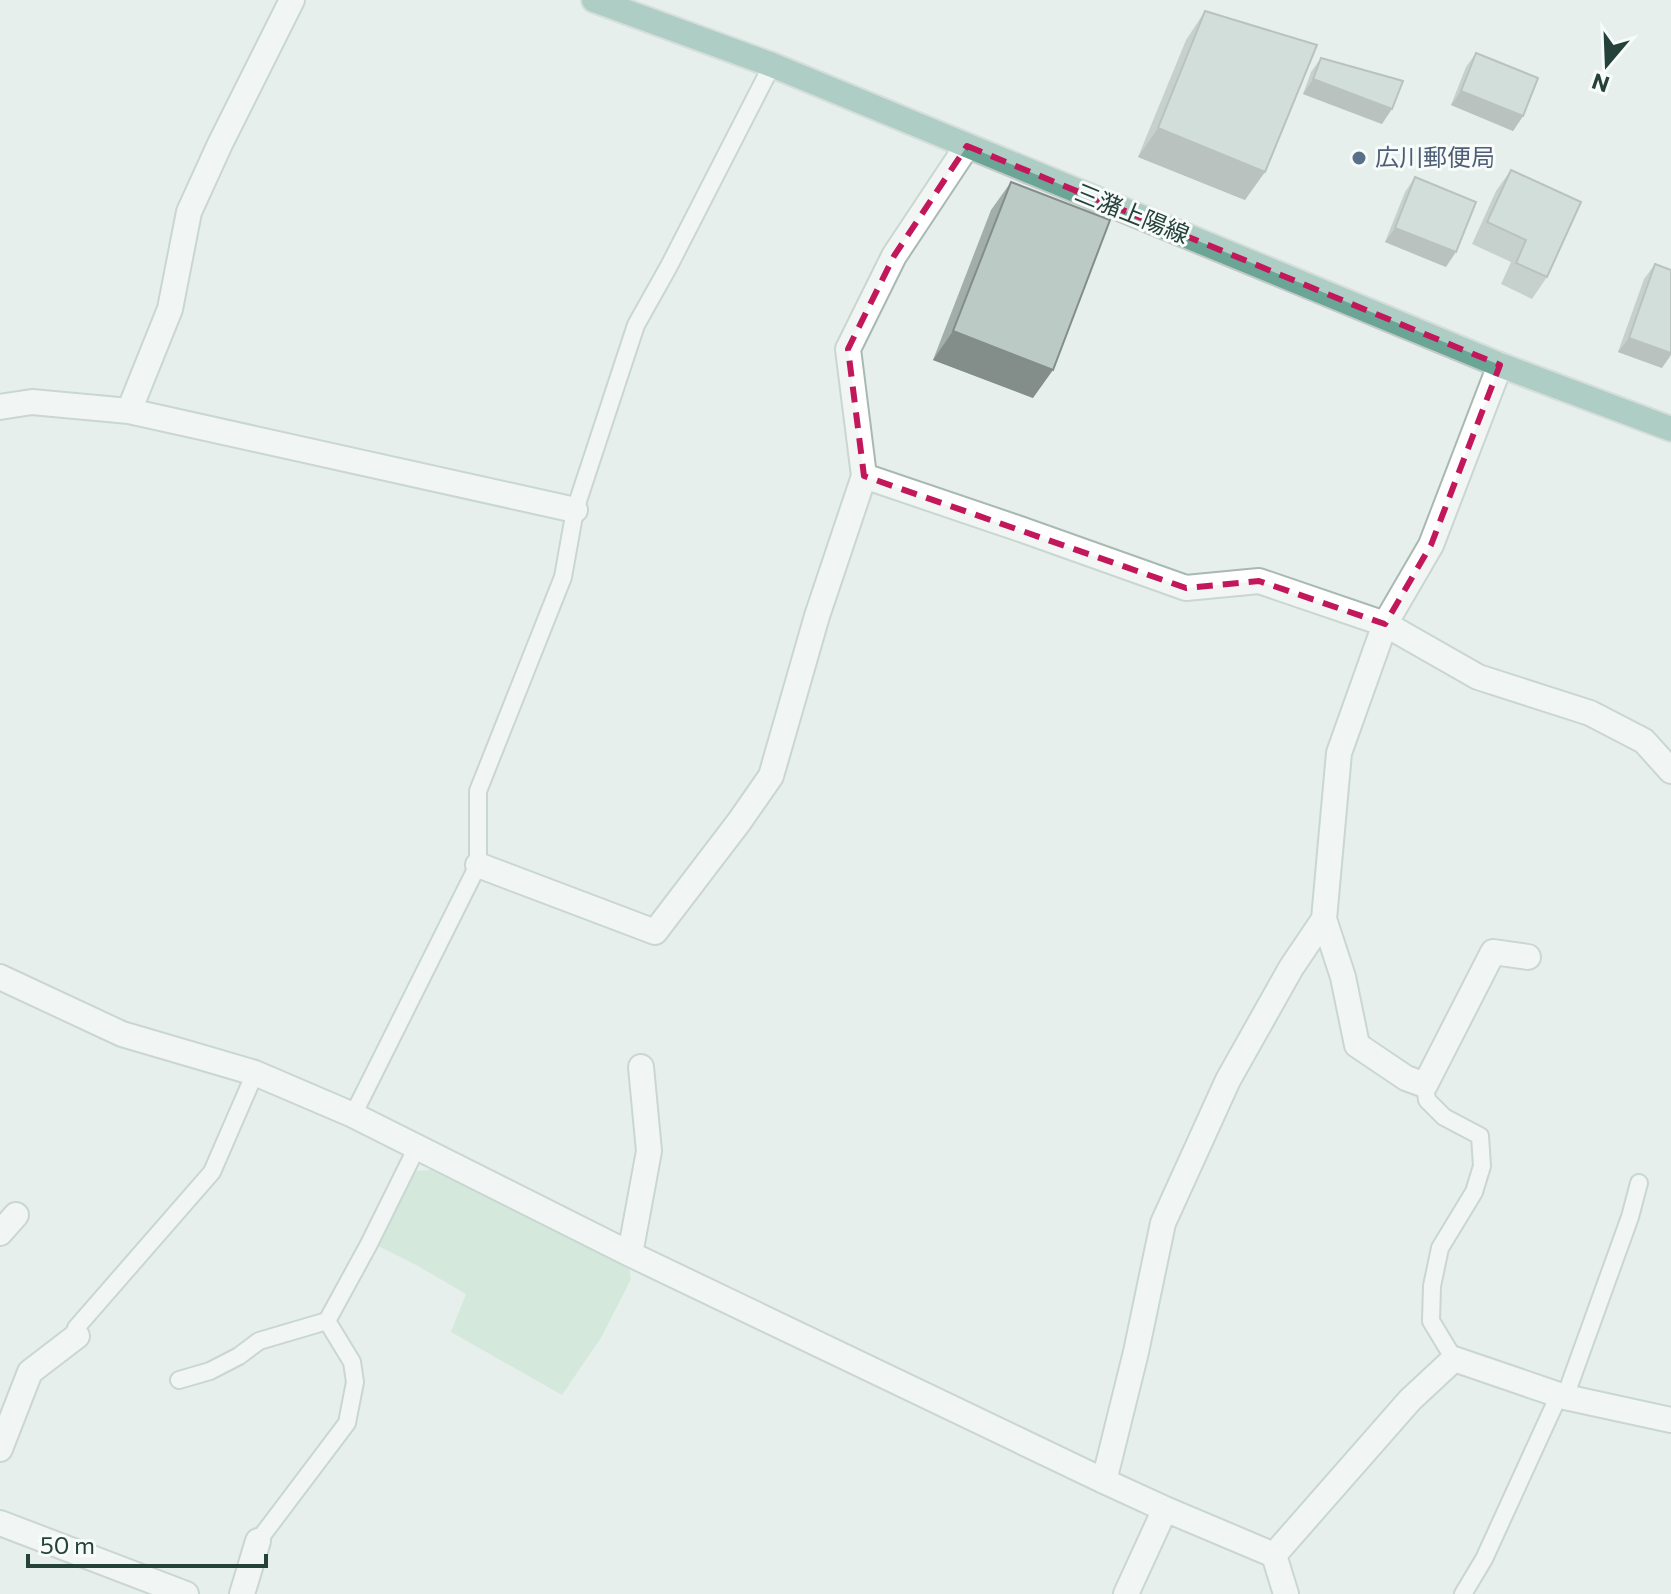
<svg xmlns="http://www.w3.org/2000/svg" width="1671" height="1594" font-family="Commissioner,'Noto Sans JP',sans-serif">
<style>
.green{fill:#bfe0c8}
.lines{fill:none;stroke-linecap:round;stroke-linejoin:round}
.lane-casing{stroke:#a8b8b2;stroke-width:20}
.street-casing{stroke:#a8b8b2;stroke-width:28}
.primary-casing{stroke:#c2cac8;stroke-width:28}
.lane{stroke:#fff;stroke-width:16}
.street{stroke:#fff;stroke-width:24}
.primary{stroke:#6aa596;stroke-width:24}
.wall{fill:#a1aea9}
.shaded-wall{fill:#838d89}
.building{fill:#bbcac4;stroke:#838d89;stroke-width:2}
.marked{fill:none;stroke:#c2185b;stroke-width:6;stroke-dasharray:16 10;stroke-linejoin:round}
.service-dot{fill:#5c6f8a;stroke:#f7fbf9;stroke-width:3}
.labels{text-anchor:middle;stroke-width:6;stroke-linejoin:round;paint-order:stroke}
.service-label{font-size:24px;fill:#4e5e75;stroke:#f7fbf9;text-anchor:start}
.street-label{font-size:24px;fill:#24423a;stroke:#f7fbf9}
</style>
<rect width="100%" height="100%" fill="#e6efeb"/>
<path class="green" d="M432,1170L629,1268L631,1279L602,1336L562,1395L451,1332L466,1294L418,1266L378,1246L415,1171Z"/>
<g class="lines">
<g class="lane-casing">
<path id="lane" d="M1425,1085L1427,1100L1444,1117L1480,1136L1482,1166L1474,1192L1440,1248L1432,1286L1431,1321L1454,1359
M353,1115L478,865V791L563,577L575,510L636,325L669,266L772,65
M73,1339L76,1328L212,1172L255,1073
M179,1380L210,1371L239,1356L259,1341L327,1321
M1565,1397L1630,1217L1639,1183
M258,1541L347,1423L355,1382L352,1362L327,1321L369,1244L417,1147
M1463,1594L1484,1559L1559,1395"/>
</g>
<g class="street-casing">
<path id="street" d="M0,407L32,402L129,411L575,510
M129,411L170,309L189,212L220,144L292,0
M864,476L1023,530L1186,588L1259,581L1385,624L1478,677L1590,713L1644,741L1671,771
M478,865L655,932L739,822L771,776L817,616L864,476L848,349L894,256L967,146
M1324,919L1343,977L1357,1045L1406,1078L1425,1085L1493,952L1528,957
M0,977L122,1034L255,1073L353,1115L630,1254L1104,1481L1165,1509L1274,1555L1286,1594
M0,1233L16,1215
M630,1254L649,1151L641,1067
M0,1449L30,1372L77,1336
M1104,1481L1136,1352L1163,1223L1228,1080L1291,968L1324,919L1339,753L1385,624L1431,545L1500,365
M0,1523L186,1594
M1274,1555L1410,1400L1454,1359L1565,1397L1671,1420
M242,1594L258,1541
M1126,1594L1165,1509"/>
</g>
<g class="primary-casing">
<path id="primary" d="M594,0L772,65L1500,365L1671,429"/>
</g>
<use href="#lane" class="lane"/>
<use href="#street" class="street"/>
<use href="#primary" class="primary"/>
</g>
<path class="wall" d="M1205,11L1245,200L1138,157L1186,40Z
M1476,53L1523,116L1513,131L1451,105L1466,67Z
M1321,58L1382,124L1303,94L1311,72Z
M1511,170L1547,277L1532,299L1501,284L1511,262L1472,244L1496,191Z
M1415,177L1446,267L1385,242L1405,192Z
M1011,182L1033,398L933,360L991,210Z
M1655,264L1662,368L1618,352L1644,279Z"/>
<path class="shaded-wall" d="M1313,79L1392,109L1382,124L1303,94Z
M1461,91L1523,116L1513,131L1451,105Z
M1158,128L1265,172L1245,200L1138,157Z
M1395,228L1456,252L1446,267L1385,242Z
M953,331L1053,370L1033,398L933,360Z
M1629,338L1671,353V355L1662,368L1618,352Z"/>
<path class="building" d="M1205,11L1317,45L1265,172L1158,128Z
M1476,53L1538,78L1523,116L1461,91Z
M1321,58L1403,81L1392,109L1313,79Z
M1511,170L1581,202L1547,277L1516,263L1526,240L1487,222Z
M1415,177L1476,202L1456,252L1395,228Z
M1011,182L1110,220L1053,370L953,331Z
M1655,264L1671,270V353L1629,338Z"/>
<path d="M0 0H1671V1594H0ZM967,146L1500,365L1431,545L1385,624L1259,581L1186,588L864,476L848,349L894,256Z" fill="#e6efeb" fill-opacity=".55" fill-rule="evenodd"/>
<path class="marked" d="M967,146L1500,365L1431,545L1385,624L1259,581L1186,588L864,476L848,349L894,256Z"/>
<circle class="service-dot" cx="1359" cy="158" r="8"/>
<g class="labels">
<g class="service-label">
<text x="1375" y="166">広川郵便局</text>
</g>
<g class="street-label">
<text transform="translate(1132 214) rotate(22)" y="8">三潴上陽線</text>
</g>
</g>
<g transform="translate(1607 64) rotate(199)" stroke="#f7fbf9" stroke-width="6" paint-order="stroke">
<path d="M0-6L14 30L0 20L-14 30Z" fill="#24423a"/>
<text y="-12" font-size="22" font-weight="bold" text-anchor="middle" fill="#24423a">N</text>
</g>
<path d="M28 1554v12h238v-12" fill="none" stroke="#24423a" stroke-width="4"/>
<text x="40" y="1554" font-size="24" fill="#24423a" stroke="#f7fbf9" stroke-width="6" paint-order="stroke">50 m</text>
</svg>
